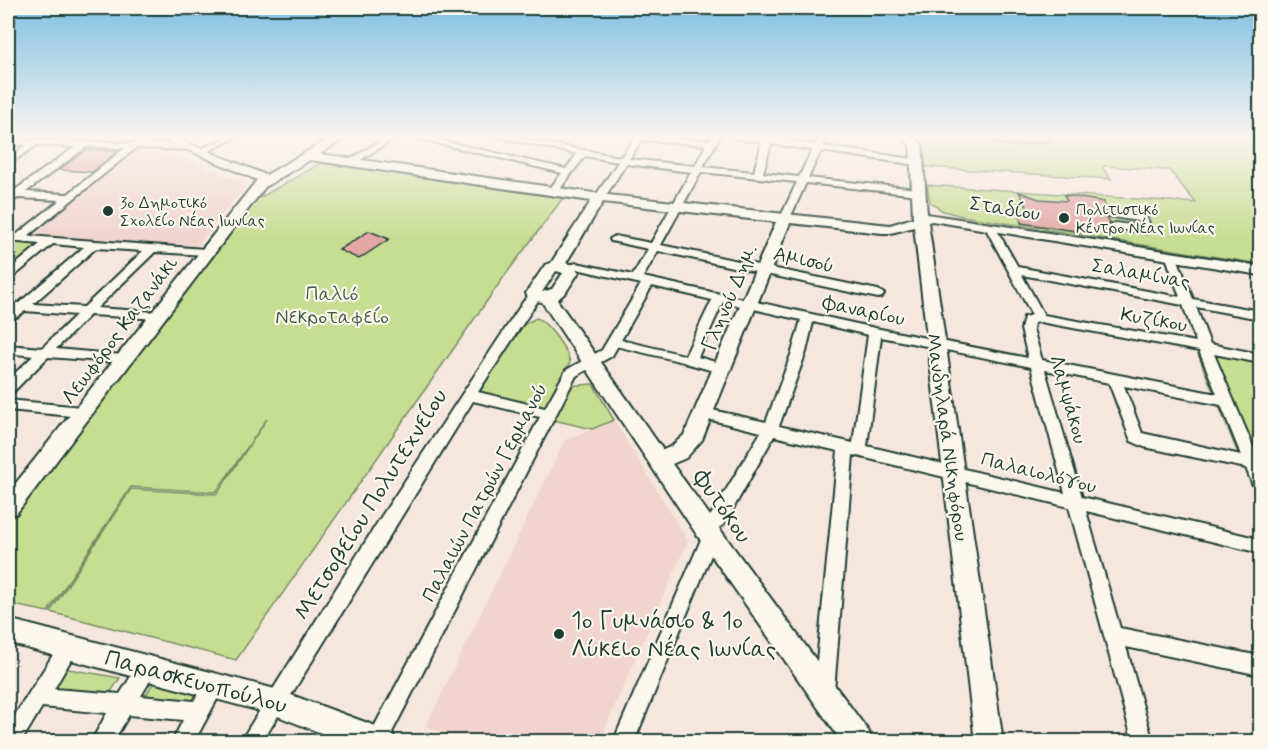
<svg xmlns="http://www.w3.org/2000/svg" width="1268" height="749" font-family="Mynerve,sans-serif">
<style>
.built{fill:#f0d4cd}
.green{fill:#c7dd92;stroke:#738d63;stroke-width:1.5}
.building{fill:#e3a8a6;stroke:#1f3d34;stroke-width:1.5}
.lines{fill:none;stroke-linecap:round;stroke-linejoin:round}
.lane-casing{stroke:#1f3d34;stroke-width:11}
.street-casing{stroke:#1f3d34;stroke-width:4}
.secondary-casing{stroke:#1f3d34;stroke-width:4}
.lane{stroke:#fbf7ec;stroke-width:7}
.street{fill:#fbf7ec;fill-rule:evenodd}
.secondary{fill:#fbf7ec;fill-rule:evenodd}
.poi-dot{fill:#1f3d34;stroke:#fbf7ec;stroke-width:2}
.labels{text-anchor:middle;stroke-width:4.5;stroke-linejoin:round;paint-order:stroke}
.far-poi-label{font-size:16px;fill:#1f3d34;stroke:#fbf7ec;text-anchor:start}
.street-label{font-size:20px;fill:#1f3d34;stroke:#fbf7ec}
.park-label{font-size:20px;fill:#415d47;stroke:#fbf7ec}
.near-street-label{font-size:24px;fill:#1f3d34;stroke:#fbf7ec}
.near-poi-label{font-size:24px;fill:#1f3d34;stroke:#fbf7ec;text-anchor:start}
</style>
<rect width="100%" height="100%" fill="#f6e7de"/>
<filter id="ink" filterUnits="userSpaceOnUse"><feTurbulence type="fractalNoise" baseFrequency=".0167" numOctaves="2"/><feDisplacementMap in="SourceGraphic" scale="12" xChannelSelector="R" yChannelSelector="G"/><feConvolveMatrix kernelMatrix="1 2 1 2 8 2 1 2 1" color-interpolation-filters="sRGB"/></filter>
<g filter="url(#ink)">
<path class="built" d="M133,152L173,154L247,184L196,247L30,235Z
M614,420L688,541L599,741H461L426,726L565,440Z"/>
<path class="green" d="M916,136H1260V264L962,216L943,211L930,202L927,185L1196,203L1169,170L1104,166L1103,168L1111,179L926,167L922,145Z
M321,163L563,198L503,278L236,660L50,612L131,489L217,494L267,419L216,492L131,487L48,612L8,604V523L252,202Z
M8,241L41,243L18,261L8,260Z
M536,318C547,321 568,351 570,362L545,409L479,393L521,326Z
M1195,347L1260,359V469L1243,466Z
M593,384L614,420L592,429L549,419L567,386Z
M63,668L120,678L108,696L47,690Z
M153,683L200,695L195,704L144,699Z"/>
<path class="building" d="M989,136H1051V141L1015,146L989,142Z
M86,150L118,151L92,172L59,170Z
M1019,192L1039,199L1067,201L1064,195L1104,202L1105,216L1110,223L1108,227L1112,231L1087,228L1089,233L1021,223L1019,211L1030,212Z
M369,231L389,239L359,259L339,250Z"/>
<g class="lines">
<g class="lane-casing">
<path id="lane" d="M614,342L690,360"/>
</g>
<g class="street-casing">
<path id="street" d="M146,136H156L145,143L189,144L194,147L189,150L136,148L28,236L205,249L211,252L205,255L155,252L97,308L156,312L160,313L162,316L160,319L90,315L56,349L123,355L128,357L130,360L128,363L48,357L13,392L8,393V380L33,356L8,353V345L42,348L76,315L25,311L8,323V313L11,310H8V302L19,303L84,247L53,244L12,278L8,279V271L40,244L8,241V235H16L60,200L18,198L8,204V195L75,147L37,145L8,165V158L26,145H8V139L132,143ZM86,147L125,148L68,194L26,192ZM96,248L143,251L84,307L33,304Z
M229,136H239L203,154L195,152Z
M388,136H398L354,164L346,162Z
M407,136H421L566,169L577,154L493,136H508L621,157L636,136L709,140L712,136H720L703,167L754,172L762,142L736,139L732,136H772V138L815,145L819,136H827L823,146L920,160V164L917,165L821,151L808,178L918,189L923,192L918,195L806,183L790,218L785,221L780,218L797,182L701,172L661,245L878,290L884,294L882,297L878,298L658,251L643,277L875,328L1028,358L1021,329L1024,317L1032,315L985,227L986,225H994L1018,267L1180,297L1166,257L1172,254L1176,255L1193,299L1260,311V319L1196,307L1210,344L1260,354V363L1214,354L1260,463V489L1254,488L1246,468L1144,447L1131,441L1109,383L1045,370L1082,497L1260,539V553L1086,511L1120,628L1260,656V675L1126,647L1153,742H1133L1069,507L853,455L834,691L831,698L824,701L817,698L814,691L838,451L774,436L729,516L723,525L715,530L719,536L634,742H613L703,535L699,533L697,528L699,523L711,515L761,432L703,418L698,417L696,413L698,409L703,408L766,422L792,352L801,320L723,302L698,357L726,365L728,368L726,371L721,373L685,363L683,360L712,300L652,286L612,356L576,376L387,742L367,740L540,417L473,401L262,742H240L381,517L523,302L531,293L535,292L541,296L478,392L545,408L566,370L602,350L641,284L577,269L567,271L561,268L563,266L577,263L633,275L648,249L611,241L610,239L615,236L651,243L691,172L626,164L603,200L599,201L594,198L618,162L585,156L557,193L553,194L548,191L562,173ZM642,140L706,145L695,166L629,159ZM771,144L812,150L799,177L763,173ZM1022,275L1183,305L1196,342L1044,315ZM813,322L868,335L853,443L779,426L806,352ZM1040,322L1199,351L1217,394L1042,360L1033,329L1034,323ZM881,337L1031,367L1065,493L867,446ZM1124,386L1221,405L1241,455L1142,433Z
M1111,211L1146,216L1152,230L1147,233L1111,228L1110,226L1115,223L1140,226L1138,221L1107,216V212Z
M8,400L82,407L87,408L89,412L87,416L82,417L8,410Z
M70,637L77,639L79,646L54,689L120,694L141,660L148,657L155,660L158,667L141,696L194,701L207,678L214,675L221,678L224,685L221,692L194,742H172L183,720L129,715L113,742H91L107,713L42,707L21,742H8V726L63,639Z"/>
</g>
<g class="secondary-casing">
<path id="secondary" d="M156,136H171L266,175L334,136H348L320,154L608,195L890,225L913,218L910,145L901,136H914L922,144L927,214L1260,266V275L932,221L928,222L1003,742H975L914,227L891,233H882L790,223L702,440L686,458L672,464L869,732L873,742H842L697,535L542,302L529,300L526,293L545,265L551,263L591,201L310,160L265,187L16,514L8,517V493L257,180ZM603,202L776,222L684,435L672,446L663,450L557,300L566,292L579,272L572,265L566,263ZM556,271L563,273L552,289L542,292Z
M8,619L275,689L392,732L396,742H344L275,715L8,643Z"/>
</g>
<use href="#lane" class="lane"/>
<use href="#street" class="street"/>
<use href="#secondary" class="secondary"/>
</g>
</g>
<linearGradient id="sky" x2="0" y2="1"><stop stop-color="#7fc0e3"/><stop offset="0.57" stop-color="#fbf4f0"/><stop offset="1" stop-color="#fbf4f0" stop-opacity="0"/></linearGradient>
<rect width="1268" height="240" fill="url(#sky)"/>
<g class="poi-dot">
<circle cx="108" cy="211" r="6"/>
<circle cx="1064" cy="218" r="6"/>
<circle cx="559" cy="634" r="6"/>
</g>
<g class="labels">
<g class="far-poi-label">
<text x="120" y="208">3ο Δημοτικό<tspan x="120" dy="18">Σχολείο Νέας Ιωνίας</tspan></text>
<text x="1076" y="215">Πολιτιστικό<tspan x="1076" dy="18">Κέντρο Νέας Ιωνίας</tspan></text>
</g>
<g class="street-label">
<text transform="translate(1005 208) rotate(9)" y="7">Σταδίου</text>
<text transform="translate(804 259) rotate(13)" y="7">Αμισού</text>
<text transform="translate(1141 273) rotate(10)" y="7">Σαλαμίνας</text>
<text transform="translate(729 297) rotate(-67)" y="7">Γληνού Δημ.</text>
<text transform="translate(864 310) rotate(12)" y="7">Φαναρίου</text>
<text transform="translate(1154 319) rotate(10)" y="7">Κυζίκου</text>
<text transform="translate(119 330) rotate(-53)" y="7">Λεωφόρος Καζανάκι</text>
<text transform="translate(1069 399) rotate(74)" y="7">Λαμψάκου</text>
<text transform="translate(948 437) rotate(82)" y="7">Μανδηλαρά Νικηφόρου</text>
<text transform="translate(1039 472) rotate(14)" y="7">Παλαιολόγου</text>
<text transform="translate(484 492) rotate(-62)" y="7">Παλαιών Πατρών Γερμανού</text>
</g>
<g class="park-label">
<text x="332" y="300">Παλιό<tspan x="332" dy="23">Νεκροταφείο</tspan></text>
</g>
<g class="near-street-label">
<text transform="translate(370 504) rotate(-58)" y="8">Μετσοβείου Πολυτεχνείου</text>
<text transform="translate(723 506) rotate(55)" y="8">Φυτόκου</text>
<text transform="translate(196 681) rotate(15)" y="8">Παρασκευοπούλου</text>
</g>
<g class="near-poi-label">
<text x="571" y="628">1ο Γυμνάσιο &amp; 1ο<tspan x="571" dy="28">Λύκειο Νέας Ιωνίας</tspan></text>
</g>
</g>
<rect width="1268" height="749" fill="none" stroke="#fbf7ec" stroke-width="30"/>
<rect x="15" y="15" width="1238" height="719" fill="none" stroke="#1f3d34" stroke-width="2" filter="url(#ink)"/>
</svg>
